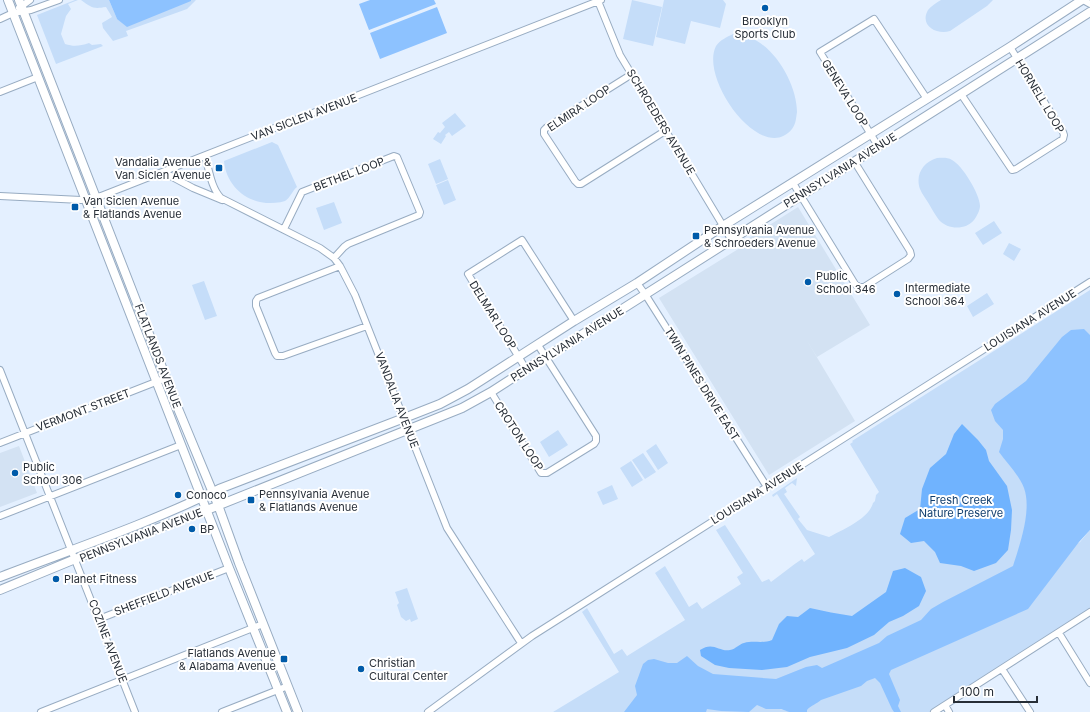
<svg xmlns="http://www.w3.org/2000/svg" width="1090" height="712" font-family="Inter,sans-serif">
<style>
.built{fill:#d3e2f3}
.green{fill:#c5ddf9}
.forest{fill:#70b3fe}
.water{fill:#8dc2ff}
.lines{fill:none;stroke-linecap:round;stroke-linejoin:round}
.minor-casing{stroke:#98acc2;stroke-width:8}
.major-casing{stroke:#98acc2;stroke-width:10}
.minor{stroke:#fff;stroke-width:6}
.major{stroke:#fff;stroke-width:8}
.poi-dot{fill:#005ba9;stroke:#fff;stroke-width:1.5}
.labels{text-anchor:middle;stroke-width:4;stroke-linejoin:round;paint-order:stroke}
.poi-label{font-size:11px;fill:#272e37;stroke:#fff;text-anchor:start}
.street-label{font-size:11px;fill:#272e37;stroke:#fff}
.park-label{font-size:11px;fill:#0f3d6d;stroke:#fff}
</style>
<rect width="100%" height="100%" fill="#e4f0ff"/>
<path class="built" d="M798,207L870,325L817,357L806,339L855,421L769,475L659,298L748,243L746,240Z
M19,446L37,493L0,507V453Z"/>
<path class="green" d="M75,0H78L68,4L71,9L66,16L61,34L65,44C74,47 80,46 89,43L92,45L101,44L103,46L56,64L37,15Z
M81,0H109L117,19L190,1L191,0H196L187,9L126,31L128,36L113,41L103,28L102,23L112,17L106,7C93,9 92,8 81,0Z
M632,0L662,7L653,46L623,39Z
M664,0H723L726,4L720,28L691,21L685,44L656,37Z
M941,0H993L987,6L950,31C937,35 919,26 928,10C931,6 936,3 941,0Z
M733,34C768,33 797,81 797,112C796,118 796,124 792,129C762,166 699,79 716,46C720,40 727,37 733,34Z
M455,113L466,126L452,136L449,132L445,135L446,136L441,144L433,139L438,132L440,133L445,127L442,123Z
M272,142L278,145L297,187C292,191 291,197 285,201C279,203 272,203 266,203C244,201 226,184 224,161Z
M937,158C942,158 947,157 952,160C962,165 980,194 980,206C980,210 977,216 974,220C966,230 948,230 939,220C935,215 932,209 929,204C926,199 922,194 920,189C915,175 923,162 937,158Z
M440,159L448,179L436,184L428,164Z
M448,180L456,200L444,205L436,185Z
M334,202L342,223L324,230L316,208Z
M994,221L1002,233L983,245L975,233Z
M1009,243L1021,249L1014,261L1003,254Z
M204,281L217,316L205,320L192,285Z
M1090,290V338L1028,480L1029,516L1014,567L922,624L821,672L776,682L637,701L629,712H553L619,672L582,612L587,608L614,654L622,649L627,656L685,620L655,573L665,566L689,607L697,602L702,609L741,584L737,577L743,573L716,530L725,525L762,582L769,579L771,582C782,574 791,566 802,559L804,562L815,554L777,494L773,497L772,495L797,478L796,486L792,483L785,488L787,492L784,494L800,517L798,519L807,530L829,537L833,535C846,528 869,518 873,503L875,501L876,495L879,492L850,444L853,442L852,441Z
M987,293L994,304L973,317L967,306Z
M558,430L568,445L549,457L540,442Z
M656,444L668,463L658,470L646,451Z
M643,453L656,472L645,479L632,460Z
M631,461L643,480L632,487L620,468Z
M612,485L618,499L603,505L597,492Z
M1090,530V612L932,712H804V702L1080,542Z
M407,588L418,619L411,622L410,619L406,621L401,617L397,605L399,603L395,592Z
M757,703L791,712H703L709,707Z"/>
<path class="forest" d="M962,424L978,440L986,450L989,461L1007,486L1012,510L1011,530L1008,550L996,563L974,571L961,566L940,563L935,552L924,541L911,543L900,534L905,518L920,509L922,489L930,468L946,454L954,434Z
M905,568L921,577L926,591L919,606L903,616L889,622L874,635L847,648L810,657L787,667L762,670L729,668L715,665L701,656L700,650C713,641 719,652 730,650C736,649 739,644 744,643C754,640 762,644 772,640L779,624L787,616L798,617L810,608C824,611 838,614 852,616L886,592L893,571Z"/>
<path class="water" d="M109,0H191V1L127,27L117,19Z
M370,0H434L436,4L369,30L359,4Z
M437,7L447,33L380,59L370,33Z
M1084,329L1090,335V530L1079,542L1028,609L891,670L889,674L900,700L898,706L901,712H894L892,709L880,683L875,678L867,681L861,686L821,700C817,704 811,705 807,710V712H789L781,709H766L757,705L749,712L721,711L707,709L706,712H624L637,695L635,686L643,664L648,660L654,659L668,663H677L687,656L698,666L713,674L776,679L806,667L817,665L822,668L879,643L887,636L921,620L931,609L943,602L1013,566C1020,544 1032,510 1024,488C1019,475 1007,463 999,452L1003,439V430L995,421L991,410L995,404L1026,381L1062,337L1071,330Z"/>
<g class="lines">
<g class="minor-casing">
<path id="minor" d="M1083,0L1090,4
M598,1L620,55L731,239
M19,8L30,0
M0,19L13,13L31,10L59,0
M632,74L546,128L544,130V134L575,181L578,184H581L665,131
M0,92L38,77
M961,94L1012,170L1016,169L1063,139L1064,135L1063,132L1010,47
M878,146L820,52L874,19L927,99
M205,156C209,169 211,188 221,198L320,248L334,258L340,266L355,295L447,528L521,643
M163,172L193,188L222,200
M793,183L855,284L859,287H864L908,259L911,255L910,251L854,161
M0,196L81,200L101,196L601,0
M284,229L302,192L394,156L397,157L420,212L419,215L348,244L344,247L334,258
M340,266L258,298L256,301V306L275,353L277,356H283L367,326
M637,283L645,294L767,487
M526,369L468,274L522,240L574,321
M0,370L135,712
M491,392L541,473H547L594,444L596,441V436L538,345
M0,443L166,378
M0,516L181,445
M99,619L229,568
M1059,633L1090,683
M1002,669L1030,712
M945,705L949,712
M41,712L263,624
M222,712L288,686
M428,712L532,636L1090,282
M934,712L1090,612"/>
</g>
<g class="major-casing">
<path id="major" d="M8,0L229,568L287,712
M19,0L179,411L218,505L239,563L298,712
M0,577C73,549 148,524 219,489L412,415L440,404L468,389L574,321L637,283L723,226L1010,47L1082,0
M0,590L85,555L207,510L462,408L491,392L545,357L553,353L1090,12"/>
</g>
<use href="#minor" class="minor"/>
<use href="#major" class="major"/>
</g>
<g class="poi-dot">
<circle cx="765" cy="8" r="4"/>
<rect x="215" y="164" width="8" height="8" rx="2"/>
<rect x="71" y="203" width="8" height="8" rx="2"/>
<rect x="692" y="232" width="8" height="8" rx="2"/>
<circle cx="808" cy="282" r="4"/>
<circle cx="897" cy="294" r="4"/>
<circle cx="15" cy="473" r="4"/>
<circle cx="178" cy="495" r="4"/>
<rect x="247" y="496" width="8" height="8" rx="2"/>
<circle cx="192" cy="529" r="4"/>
<circle cx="56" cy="579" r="4"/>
<rect x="280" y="655" width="8" height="8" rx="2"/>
<circle cx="361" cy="669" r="4"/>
</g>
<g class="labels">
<g class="poi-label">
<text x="765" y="25" text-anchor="middle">Brooklyn<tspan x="765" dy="13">Sports Club</tspan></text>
<text x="211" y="166" text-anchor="end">Vandalia Avenue &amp;<tspan x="211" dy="13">Van Siclen Avenue</tspan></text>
<text x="83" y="205">Van Siclen Avenue<tspan x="83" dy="13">&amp; Flatlands Avenue</tspan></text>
<text x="704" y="234">Pennsylvania Avenue<tspan x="704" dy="13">&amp; Schroeders Avenue</tspan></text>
<text x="816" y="280">Public<tspan x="816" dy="13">School 346</tspan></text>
<text x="905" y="292">Intermediate<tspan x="905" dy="13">School 364</tspan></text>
<text x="23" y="471">Public<tspan x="23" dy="13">School 306</tspan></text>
<text x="259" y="498">Pennsylvania Avenue<tspan x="259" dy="13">&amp; Flatlands Avenue</tspan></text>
<text x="186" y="499">Conoco</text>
<text x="200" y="533">BP</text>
<text x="64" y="583">Planet Fitness</text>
<text x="276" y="657" text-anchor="end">Flatlands Avenue<tspan x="276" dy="13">&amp; Alabama Avenue</tspan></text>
<text x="369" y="667">Christian<tspan x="369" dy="13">Cultural Center</tspan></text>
</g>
<g class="street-label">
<text transform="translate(845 93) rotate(58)" y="4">GENEVA LOOP</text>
<text transform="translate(1040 96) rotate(59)" y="4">HORNELL LOOP</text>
<text transform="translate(579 108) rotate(-34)" y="4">ELMIRA LOOP</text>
<text transform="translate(304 117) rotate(-21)" y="4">VAN SICLEN AVENUE</text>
<text transform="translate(661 122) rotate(59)" y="4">SCHROEDERS AVENUE</text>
<text transform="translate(840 170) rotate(-32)" y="4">PENNSYLVANIA AVENUE</text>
<text transform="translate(349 174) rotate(-21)" y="4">BETHEL LOOP</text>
<text transform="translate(493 315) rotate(58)" y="4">DELMAR LOOP</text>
<text transform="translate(1030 320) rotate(-32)" y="4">LOUISIANA AVENUE</text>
<text transform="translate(567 344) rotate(-32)" y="4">PENNSYLVANIA AVENUE</text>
<text transform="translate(158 356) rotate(69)" y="4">FLATLANDS AVENUE</text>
<text transform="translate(702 384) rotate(58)" y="4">TWIN PINES DRIVE EAST</text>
<text transform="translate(397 400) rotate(69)" y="4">VANDALIA AVENUE</text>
<text transform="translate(83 410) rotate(-21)" y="4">VERMONT STREET</text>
<text transform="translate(519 436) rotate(57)" y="4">CROTON LOOP</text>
<text transform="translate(757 493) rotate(-32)" y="4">LOUISIANA AVENUE</text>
<text transform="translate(141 535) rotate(-21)" y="4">PENNSYLVANIA AVENUE</text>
<text transform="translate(164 593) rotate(-21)" y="4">SHEFFIELD AVENUE</text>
<text transform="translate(108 641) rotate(69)" y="4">COZINE AVENUE</text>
</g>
<g class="park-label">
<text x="961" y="504">Fresh Creek<tspan x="961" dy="13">Nature Preserve</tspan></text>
</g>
</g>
<path d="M954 696v6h83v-6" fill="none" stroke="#272e37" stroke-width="2"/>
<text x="960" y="696" font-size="12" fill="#272e37" stroke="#ffffff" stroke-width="3" paint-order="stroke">100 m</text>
</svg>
